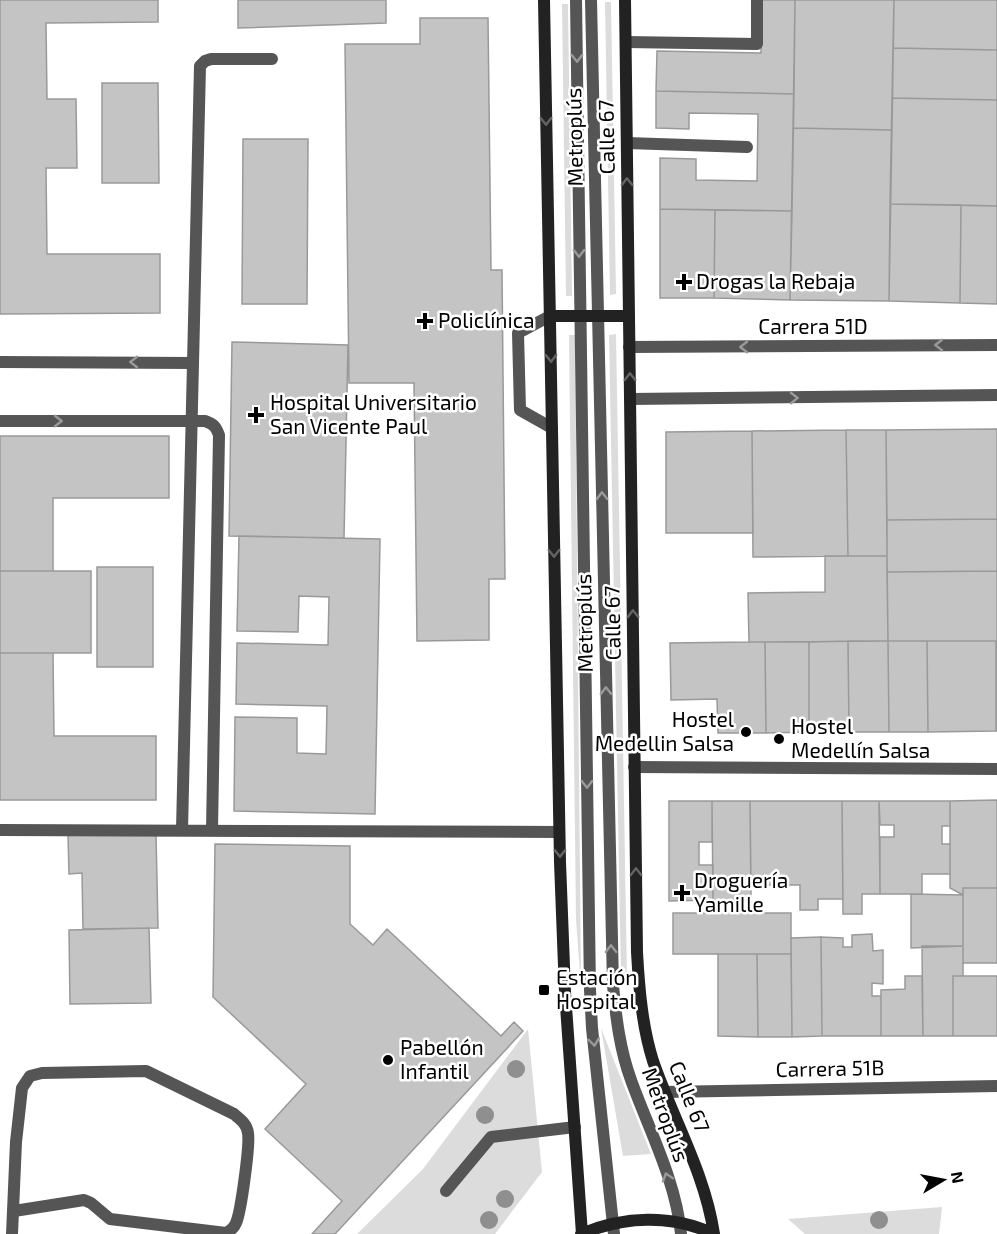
<svg xmlns="http://www.w3.org/2000/svg" width="997" height="1234" font-family="'Exo 2',sans-serif">
<style>
.green{fill:#dcdcdc}
.building{fill:#c4c4c4;stroke:#999;stroke-width:1.5}
.lines{fill:none;stroke-linecap:round;stroke-linejoin:round}
.service{stroke:#555;stroke-width:12}
.minor{stroke:#555;stroke-width:12}
.secondary{stroke:#222;stroke-width:12}
.tree{fill:#8f8f8f}
.oneway{stroke:#999}
.oneway2{stroke:#646464}
.poi-dot{fill:#000;stroke:#fff;stroke-width:2}
.labels{text-anchor:middle;stroke-width:5;stroke-linejoin:round;paint-order:stroke}
.street-label{font-size:21px;fill:#000;stroke:#fff}
.poi-label{font-size:21px;fill:#000;stroke:#fff;text-anchor:start}
</style>
<rect width="100%" height="100%" fill="#fff"/>
<path class="green" d="M605,2H611L616,294L610,295Z
M562,4H568L572,296H566Z
M616,334L627,978H621L609,335Z
M569,335H575L581,987L576,919Z
M601,1028L651,1154L623,1156Z
M528,1029L542,1172L495,1234H357L423,1169Z
M942,1207L939,1234H805L788,1219Z"/>
<path class="building" d="M0,0H158V22L46,23L47,99H76L77,168H46L47,254H160V313L0,314Z
M238,0H386V23L238,28Z
M762,0H795L794,94L656,91L657,51L761,53Z
M795,0H894L892,130L793,128Z
M894,0H997V50L893,48Z
M420,18H488L491,270H502L505,579H489V640L417,641L414,383H349L345,44H420Z
M893,48L997,50V100L892,98Z
M102,83H158L159,183H102Z
M656,91L794,94L792,211L660,209V158L696,159V180L757,181L758,114L689,113V129L656,128Z
M892,98L997,100V206L890,204Z
M793,128L892,130L889,301L790,300Z
M243,139H308L307,304H242Z
M890,204L961,205L960,303L889,301Z
M961,205L997,206V304L960,303Z
M660,209L715,210L714,298H660Z
M715,210L792,211L790,300L714,298Z
M232,342L348,345L344,538L229,536Z
M997,429V519L887,520L886,430Z
M846,430L848,556L753,557L752,431Z
M846,430H886L887,556H848Z
M752,431L753,533H666V432Z
M0,436H169V498H53V571H0Z
M997,519V571L887,572V520Z
M239,536L380,539L375,814L234,811L235,717L297,718V753L326,754L327,706L236,704L237,643L328,645L329,597L299,596L298,632L237,631Z
M825,556H887L888,641L749,642L748,593L825,592Z
M97,567H153V667H97Z
M0,571H91V653H0Z
M997,571V641H888L887,572Z
M848,641L849,732H809V642Z
M848,641H888L889,732H849Z
M888,641H927L928,732H889Z
M927,641H996V731L928,732Z
M996,641H997V731H996Z
M749,642H765L766,733H718L717,699L671,700L670,643Z
M765,642H809V732L766,733Z
M0,653H53L54,736H156V800H0Z
M997,800V888H963V895L950,888V801Z
M669,801H712V842H699V865H713V900L669,901Z
M712,801H750L751,900H713Z
M750,801H842L843,899H818V910H800V885H751Z
M842,801H879L880,894H862V914H843Z
M879,801H950V826H942V844H950V874H922V894H880V837H894V825H880Z
M156,834L158,928L83,929L82,873L69,874L68,835Z
M215,844L350,846V924L373,945L387,929L501,1036L514,1022L523,1031L335,1234H312L342,1201L265,1129L306,1084L213,997Z
M963,888H997V963H963Z
M911,894L963,895V946L911,948Z
M673,913H791V954H673Z
M149,928L151,1003L70,1004L69,930Z
M872,934L873,951L883,950V984L872,983V996H881V1036H822L821,937L843,938V947H852V935Z
M821,937L822,1036L792,1037L791,938Z
M922,946H963V976H953V1036H923Z
M718,954H757L758,1037L718,1036Z
M757,954H791L792,1037H758Z
M905,976H922L923,1036H881V990L905,989Z
M953,976H997V1036H953Z"/>
<g class="lines">
<path class="service" d="M576,0L590,990L592,1028L614,1234
M591,0L613,985C616,1018 620,1050 631,1080C649,1130 676,1181 681,1234
M626,42L757,44V0
M627,143L747,147
M550,316L518,333L520,410L552,428
M0,362L193,363
M0,421H205C214,424 216,427 219,435L212,830
M0,830L559,832
M182,830L200,66L205,61L211,59H272
M446,1191L491,1137L575,1127
M12,1234L16,1142L22,1088L30,1076L42,1073L146,1071L234,1114C240,1119 247,1124 248,1133C250,1145 241,1212 236,1223C234,1228 230,1231 226,1233L110,1219L91,1203L84,1200L14,1211"/>
<path class="minor" d="M629,347L997,345
M630,399L997,395
M634,767L997,769
M664,1092L997,1086"/>
<path class="secondary" d="M544,0L560,862L565,992L582,1234
M625,0L637,952C639,988 642,1026 653,1061C673,1119 705,1173 714,1234
M550,316H629
M581,1234C624,1216 671,1214 714,1234"/>
</g>
<g class="tree">
<circle cx="516" cy="1069" r="9"/>
<circle cx="485" cy="1115" r="9"/>
<circle cx="505" cy="1199" r="9"/>
<circle cx="489" cy="1220" r="9"/>
<circle cx="879" cy="1220" r="9"/>
</g>
<defs><path id="oneway-chevron" d="M-2-3.5L2.5 0L-2 3.5" fill="none" stroke-width="1.6" stroke-linecap="round" stroke-linejoin="round" transform="scale(1.5)"/></defs>
<g class="oneway">
<use href="#oneway-chevron" transform="translate(577 58) rotate(89)"/>
<use href="#oneway-chevron" transform="translate(579 253) rotate(89)"/>
<use href="#oneway-chevron" transform="translate(939 345) rotate(180)"/>
<use href="#oneway-chevron" transform="translate(744 347) rotate(180)"/>
<use href="#oneway-chevron" transform="translate(134 362) rotate(-180)"/>
<use href="#oneway-chevron" transform="translate(794 398) rotate(-1)"/>
<use href="#oneway-chevron" transform="translate(58 421)"/>
<use href="#oneway-chevron" transform="translate(602 496) rotate(-91)"/>
<use href="#oneway-chevron" transform="translate(606 691) rotate(-91)"/>
<use href="#oneway-chevron" transform="translate(587 784) rotate(89)"/>
<use href="#oneway-chevron" transform="translate(611 949) rotate(-91)"/>
<use href="#oneway-chevron" transform="translate(594 1042) rotate(83)"/>
<use href="#oneway-chevron" transform="translate(667 1177) rotate(-108)"/>
</g>
<g class="oneway2">
<use href="#oneway-chevron" transform="translate(546 121) rotate(89)"/>
<use href="#oneway-chevron" transform="translate(627 182) rotate(-91)"/>
<use href="#oneway-chevron" transform="translate(551 358) rotate(89)"/>
<use href="#oneway-chevron" transform="translate(630 377) rotate(-91)"/>
<use href="#oneway-chevron" transform="translate(554 553) rotate(89)"/>
<use href="#oneway-chevron" transform="translate(633 614) rotate(-91)"/>
<use href="#oneway-chevron" transform="translate(560 853) rotate(89)"/>
<use href="#oneway-chevron" transform="translate(636 872) rotate(-91)"/>
</g>
<g class="poi-dot">
<path d="M681 273h6v6h6v6h-6v6h-6v-6h-6v-6h6z"/>
<path d="M422 312h6v6h6v6h-6v6h-6v-6h-6v-6h6z"/>
<path d="M253 406h6v6h6v6h-6v6h-6v-6h-6v-6h6z"/>
<circle cx="746" cy="732" r="6"/>
<circle cx="779" cy="739" r="6"/>
<path d="M679 884h6v6h6v6h-6v6h-6v-6h-6v-6h6z"/>
<rect x="538" y="984" width="12" height="12" rx="3"/>
<circle cx="388" cy="1060" r="6"/>
</g>
<g class="labels">
<g class="street-label">
<text transform="translate(575 137) rotate(-91)" y="7">Metroplús</text>
<text transform="translate(607 137) rotate(-91)" y="7">Calle 67</text>
<text x="813" y="334">Carrera 51D</text>
<text transform="translate(585 623) rotate(-91)" y="7">Metroplús</text>
<text transform="translate(613 623) rotate(-91)" y="7">Calle 67</text>
<text transform="translate(830 1069) rotate(-1)" y="7">Carrera 51B</text>
<text transform="translate(689 1097) rotate(68)" y="7">Calle 67</text>
<text transform="translate(665 1115) rotate(70)" y="7">Metroplús</text>
</g>
<g class="poi-label">
<text x="696" y="289">Drogas la Rebaja</text>
<text x="438" y="328">Policlínica</text>
<text x="270" y="410">Hospital Universitario<tspan x="270" dy="24">San Vicente Paul</tspan></text>
<text x="734" y="727" text-anchor="end">Hostel<tspan x="734" dy="24">Medellin Salsa</tspan></text>
<text x="791" y="734">Hostel<tspan x="791" dy="24">Medellín Salsa</tspan></text>
<text x="694" y="888">Droguería<tspan x="694" dy="24">Yamille</tspan></text>
<text x="556" y="985">Estación<tspan x="556" dy="24">Hospital</tspan></text>
<text x="400" y="1055">Pabellón<tspan x="400" dy="24">Infantil</tspan></text>
</g>
</g>
<g transform="translate(943 1180) rotate(80)" stroke="#ffffff" stroke-width="4.5" paint-order="stroke">
<path d="M0-4.5L10 22L0 15L-10 22Z" fill="#000000"/>
<text y="-9" font-size="16" font-weight="bold" text-anchor="middle" fill="#000000">N</text>
</g>
</svg>
